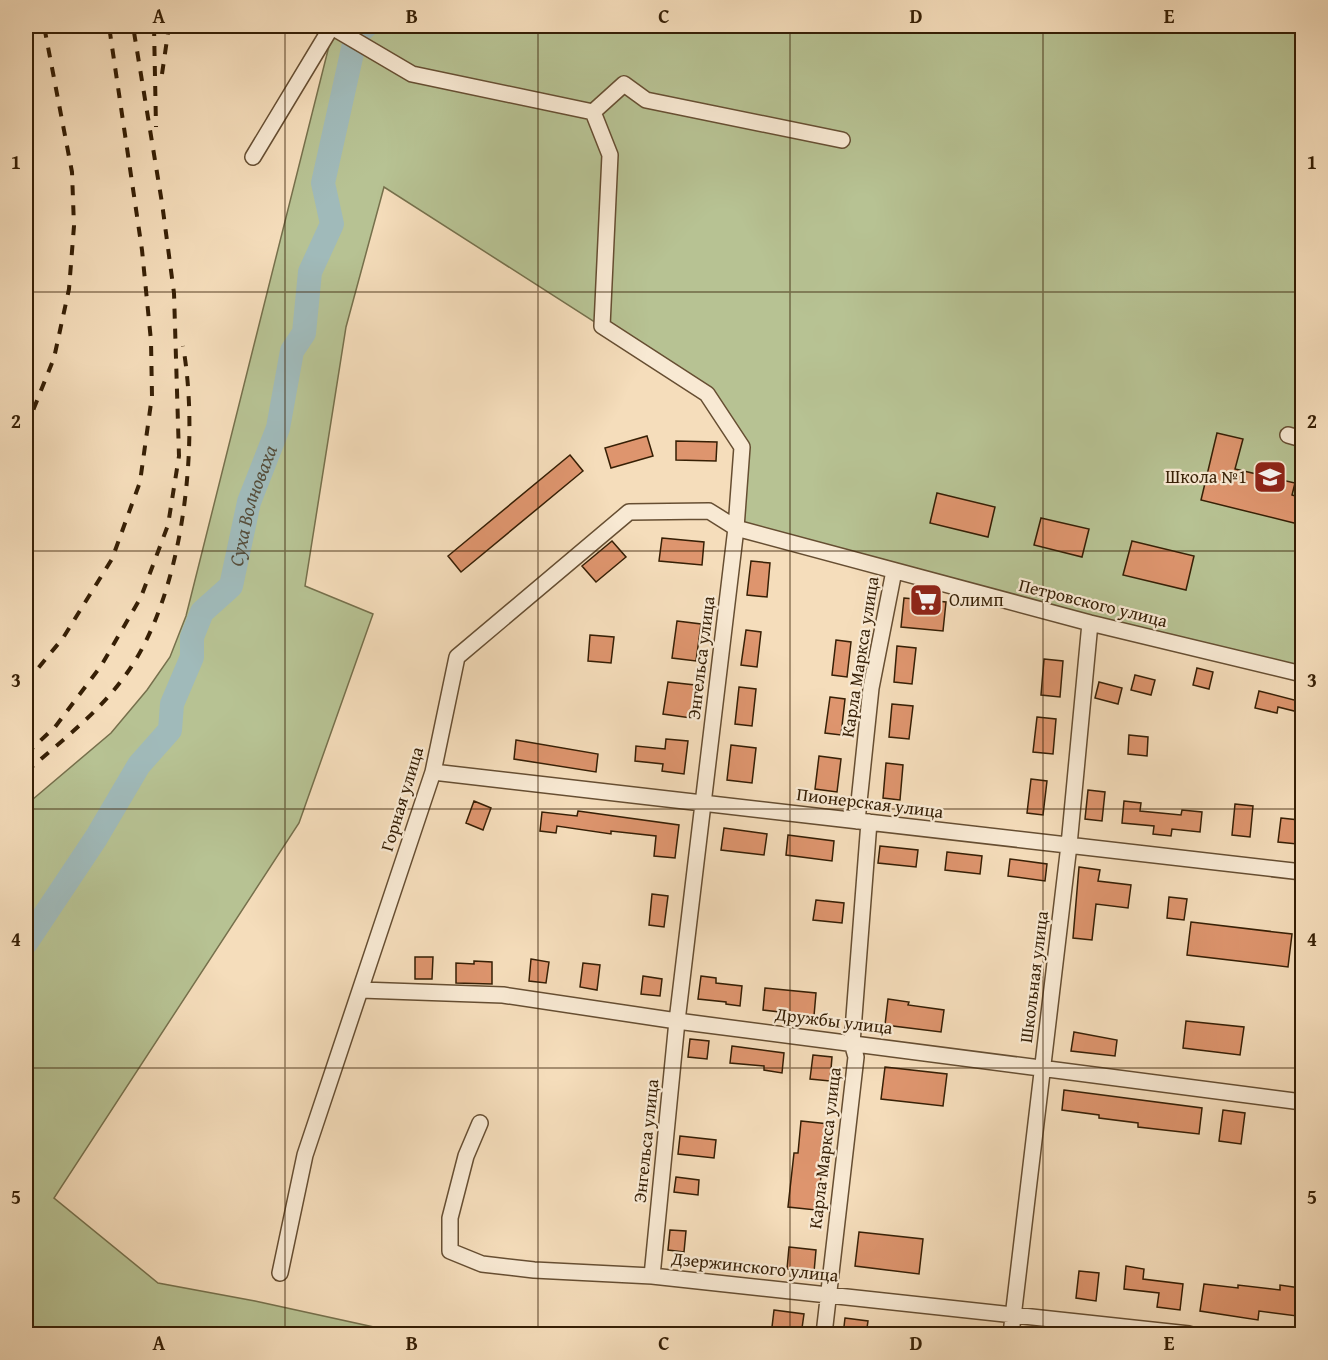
<svg xmlns="http://www.w3.org/2000/svg" width="1328" height="1360" font-family="'Gentium Book Plus',serif">
<style>
.green{fill:#b7c293;stroke:#76704c;stroke-width:1.5}
.lines{fill:none;stroke-linecap:round;stroke-linejoin:round}
.river{stroke:#a0baba;stroke-width:24}
.building{fill:#de956e;stroke:#361f05;stroke-width:1.5}
.minor-casing{stroke:#664e32;stroke-width:18}
.minor{stroke:#f8e9d3;stroke-width:15}
.rail{stroke:#361f05;stroke-width:4;stroke-dasharray:10 10;stroke-linecap:butt}
.grid{fill:none;stroke:#361f05;stroke-width:1.5;stroke-opacity:0.55}
.labels{text-anchor:middle;stroke-width:4.5;stroke-linejoin:round;paint-order:stroke}
.poi-label{font-size:18px;fill:#361f05;stroke:#f8e9d3;text-anchor:end}
.street-label{font-size:18px;fill:#361f05;stroke:#f8e9d3}
.water-label{font-size:20px;font-style:italic;fill:#564e3b;stroke:#f8e9d3}
.neatline{fill:none;stroke:#361f05;stroke-width:2}
.grid-label{font-size:20px;text-anchor:middle;font-weight:bold;fill:#361f05}
</style>
<rect width="100%" height="100%" fill="#f5ddbb"/>
<filter id="stains"><feTurbulence type="fractalNoise" baseFrequency=".00333" numOctaves="4"/><feColorMatrix values="0 0 0 0 .2 0 0 0 0 .09 0 0 0 0 .02 0 0 0 .5 -.17"/></filter>
<radialGradient id="worn" r=".72"><stop offset=".6" stop-color="#630" stop-opacity="0"/><stop offset="1" stop-color="#630" stop-opacity=".3"/></radialGradient>
<path class="green" d="M334,26H1302V674L736,528L742,447L707,394L384,187L346,327L305,586L373,614L299,823L54,1198L158,1283L255,1301L392,1331L395,1334H26V805L111,733L147,690L170,657L186,616Z"/>
<g class="lines">
<path class="river" id="s1" d="M26,943L96,838L139,765L170,730L172,704L192,657V637L202,612L231,586L249,502L278,428L292,351L304,333L310,272L332,224L323,183L356,35L366,26"/>
</g>
<path class="building" d="M1217,433L1243,439L1235,469L1295,483L1292,495L1302,498V525L1201,500Z
M647,436L653,456L611,468L605,448Z
M676,441L717,442L716,461L676,460Z
M570,455L583,471L461,572L448,556Z
M937,493L995,507L988,537L930,523Z
M1041,518L1089,529L1082,557L1034,545Z
M662,538L704,542L702,565L659,561Z
M612,541L626,557L596,582L582,566Z
M1132,541L1194,556L1186,590L1123,575Z
M751,561L770,563L767,597L747,595Z
M904,598L946,602L943,631L901,627Z
M677,621L701,624L696,661L672,658Z
M746,630L761,632L757,667L741,665Z
M590,635L614,637L611,663L588,661Z
M836,640L851,642L847,677L832,675Z
M897,646L916,648L912,684L894,682Z
M1044,659L1063,661L1060,697L1041,695Z
M1197,668L1213,672L1209,689L1193,685Z
M1135,675L1155,680L1151,695L1131,690Z
M668,682L695,685L691,718L663,714Z
M1099,682L1122,688L1118,704L1095,698Z
M739,687L756,689L752,726L735,724Z
M1259,691L1302,702V713L1278,707L1277,713L1255,708Z
M830,697L845,699L841,735L825,733Z
M892,704L913,706L909,739L889,737Z
M1037,717L1056,719L1053,754L1033,752Z
M1129,735L1148,737L1147,756L1128,754Z
M666,739L688,741L684,774L662,771L663,764L635,761L636,746L665,749Z
M516,740L598,754L596,772L514,759Z
M731,745L756,748L752,783L727,780Z
M819,756L841,759L837,792L815,789Z
M886,763L903,765L900,800L883,798Z
M1031,779L1047,781L1043,815L1027,813Z
M1088,790L1105,792L1102,821L1085,819Z
M474,801L491,808L483,830L466,823Z
M1124,801L1141,803L1140,811L1181,815L1182,810L1202,812L1200,832L1172,829L1171,836L1153,834L1154,826L1122,823Z
M1235,804L1253,806L1250,837L1232,835Z
M578,811L679,825L675,858L654,856L656,836L611,831V834L557,826L556,833L540,831L542,812L577,816Z
M1281,818L1299,820L1297,844L1278,842Z
M724,828L767,834L764,855L721,850Z
M788,835L834,841L832,861L786,855Z
M880,846L918,850L916,867L878,863Z
M947,852L982,856L980,874L945,870Z
M1010,859L1047,864L1045,881L1008,876Z
M1079,867L1100,870L1098,881L1131,885L1128,908L1096,904L1092,940L1073,938Z
M652,894L668,896L664,927L649,925Z
M1169,897L1187,899L1184,920L1167,918Z
M816,900L844,903L842,923L813,920Z
M1191,922L1292,934L1288,967L1187,955Z
M415,957H433L432,979H415Z
M531,959L549,962L546,983L529,981Z
M474,961L492,962V984L456,983V963L474,964Z
M583,963L600,965L597,990L580,987Z
M643,976L662,979L660,996L641,994Z
M701,976L716,978V983L742,986L740,1006L726,1004V1002L698,999Z
M765,988L816,993L814,1016L763,1010Z
M888,999L909,1002L908,1005L944,1010L941,1032L885,1025Z
M1186,1021L1244,1027L1240,1055L1183,1048Z
M1074,1032L1117,1040L1115,1056L1071,1051Z
M690,1039L709,1041L707,1059L688,1057Z
M732,1046L784,1053L782,1073L764,1070V1066L730,1063Z
M813,1055L832,1057L830,1081L810,1079Z
M885,1067L947,1074L943,1106L881,1099Z
M1064,1090L1202,1108L1199,1134L1138,1127V1123L1099,1118V1115L1062,1110Z
M1223,1110L1245,1113L1241,1144L1219,1141Z
M801,1121L829,1124L816,1210L788,1207L794,1153H798Z
M680,1136L716,1140L714,1158L678,1154Z
M676,1177L699,1180L698,1195L674,1192Z
M670,1230L686,1231L684,1252L668,1250Z
M859,1232L923,1239L919,1274L855,1266Z
M789,1247L816,1250L814,1272L787,1269Z
M1126,1266L1144,1269L1143,1279L1183,1284L1180,1310L1157,1307L1159,1293L1124,1289Z
M1079,1271L1099,1273L1096,1301L1076,1298Z
M1204,1284L1238,1288V1285L1280,1290V1285L1300,1288L1297,1316L1259,1311L1258,1320L1200,1311Z
M774,1310L804,1314L801,1335H782L783,1329L772,1327Z
M845,1318L868,1321L866,1335H843Z"/>
<g class="lines">
<g class="minor-casing">
<path id="minor" d="M332,27L412,74L593,112L624,84L646,100L842,140
M593,112L610,155L602,326L707,394L742,447L736,528L677,1021L652,1276
M253,157L332,26
M1288,435L1302,439
M433,772L1302,872
M857,821L871,688L894,571
M361,990L503,995L677,1021L1302,1102
M480,1123L466,1156L450,1218V1251L482,1264L534,1270L652,1276L1189,1334
M280,1273L305,1155L433,772L457,657L629,512L709,511L736,528L1090,623L1302,674
M824,1334L856,1057L852,1043L869,822
M1011,1334L1069,845L1090,623"/>
</g>
<use href="#minor" class="minor"/>
<path class="rail" d="M154,26L156,127
M162,74L169,26
M26,428L54,358L69,289L74,226L72,172L44,26
M26,683L63,638L112,559L140,482L152,396L151,341L142,250L109,26
M26,754L55,727L101,666L141,597L168,525L179,456L174,293L162,203L133,26
M26,772C61,741 100,712 127,673C184,593 200,442 183,346"/>
</g>
<path class="grid" d="M285,26V1334M538,26V1334M790,26V1334M1043,26V1334M26,292H1302M26,551H1302M26,809H1302M26,1068H1302"/>
<defs>
<g id="school-square" transform="scale(1.725)"><rect x="-9" y="-9" width="18" height="18" rx="4" fill="#8f2418" stroke="#f8e9d3"/><path d="M0-5L7-2L0 1L-7-2ZM-4 1L0 2.5L4 1V4Q0 6-4 4Z" fill="#fff"/></g>
<g id="supermarket-square" transform="scale(1.725)"><rect x="-9" y="-9" width="18" height="18" rx="4" fill="#8f2418" stroke="#f8e9d3"/><path d="M-6-5.5h2.5l.6 2H6L4.5 2H-2.5L-4.4-4H-6ZM-1.5 3.2a1.3 1.3 0 1 0 .1 0ZM3 3.2a1.3 1.3 0 1 0 .1 0Z" fill="#fff"/></g>
</defs>
<g fill-rule="evenodd">
<use href="#school-square" x="1270" y="477"/>
<use href="#supermarket-square" x="926" y="600"/>
</g>
<g class="labels">
<g class="poi-label">
<text x="1247" y="483">Школа №1</text>
<text x="949" y="606" text-anchor="start">Олимп</text>
</g>
<g class="street-label">
<text transform="translate(1093 603) rotate(14)" y="6">Петровского улица</text>
<text transform="translate(860 657) rotate(-81)" y="6">Карла Маркса улица</text>
<text transform="translate(701 658) rotate(-83)" y="6">Энгельса улица</text>
<text transform="translate(402 799) rotate(-73)" y="6">Горная улица</text>
<text transform="translate(870 803) rotate(7)" y="6">Пионерская улица</text>
<text transform="translate(1034 977) rotate(-83)" y="6">Школьная улица</text>
<text transform="translate(834 1021) rotate(7)" y="6">Дружбы улица</text>
<text transform="translate(646 1141) rotate(-84)" y="6">Энгельса улица</text>
<text transform="translate(825 1148) rotate(-83)" y="6">Карла Маркса улица</text>
<text transform="translate(755 1267) rotate(6)" y="6">Дзержинского улица</text>
</g>
<g class="water-label">
<text dy="7" stroke="none"><textPath href="#s1" startOffset="504">Суха Волноваха</textPath></text>
</g>
</g>
<rect width="1328" height="1360" fill="none" stroke="#f5ddbb" stroke-width="66"/>
<rect x="33" y="33" width="1262" height="1294" class="neatline"/>
<g class="grid-label">
<text x="159" y="23">A</text>
<text x="412" y="23">B</text>
<text x="664" y="23">C</text>
<text x="916" y="23">D</text>
<text x="1169" y="23">E</text>
<text x="16" y="169">1</text>
<text x="1312" y="169">1</text>
<text x="16" y="428">2</text>
<text x="1312" y="428">2</text>
<text x="16" y="687">3</text>
<text x="1312" y="687">3</text>
<text x="16" y="946">4</text>
<text x="1312" y="946">4</text>
<text x="16" y="1204">5</text>
<text x="1312" y="1204">5</text>
<text x="159" y="1350">A</text>
<text x="412" y="1350">B</text>
<text x="664" y="1350">C</text>
<text x="916" y="1350">D</text>
<text x="1169" y="1350">E</text>
</g>
<rect width="100%" height="100%" filter="url(#stains)"/>
<rect width="100%" height="100%" fill="url(#worn)"/>
</svg>
